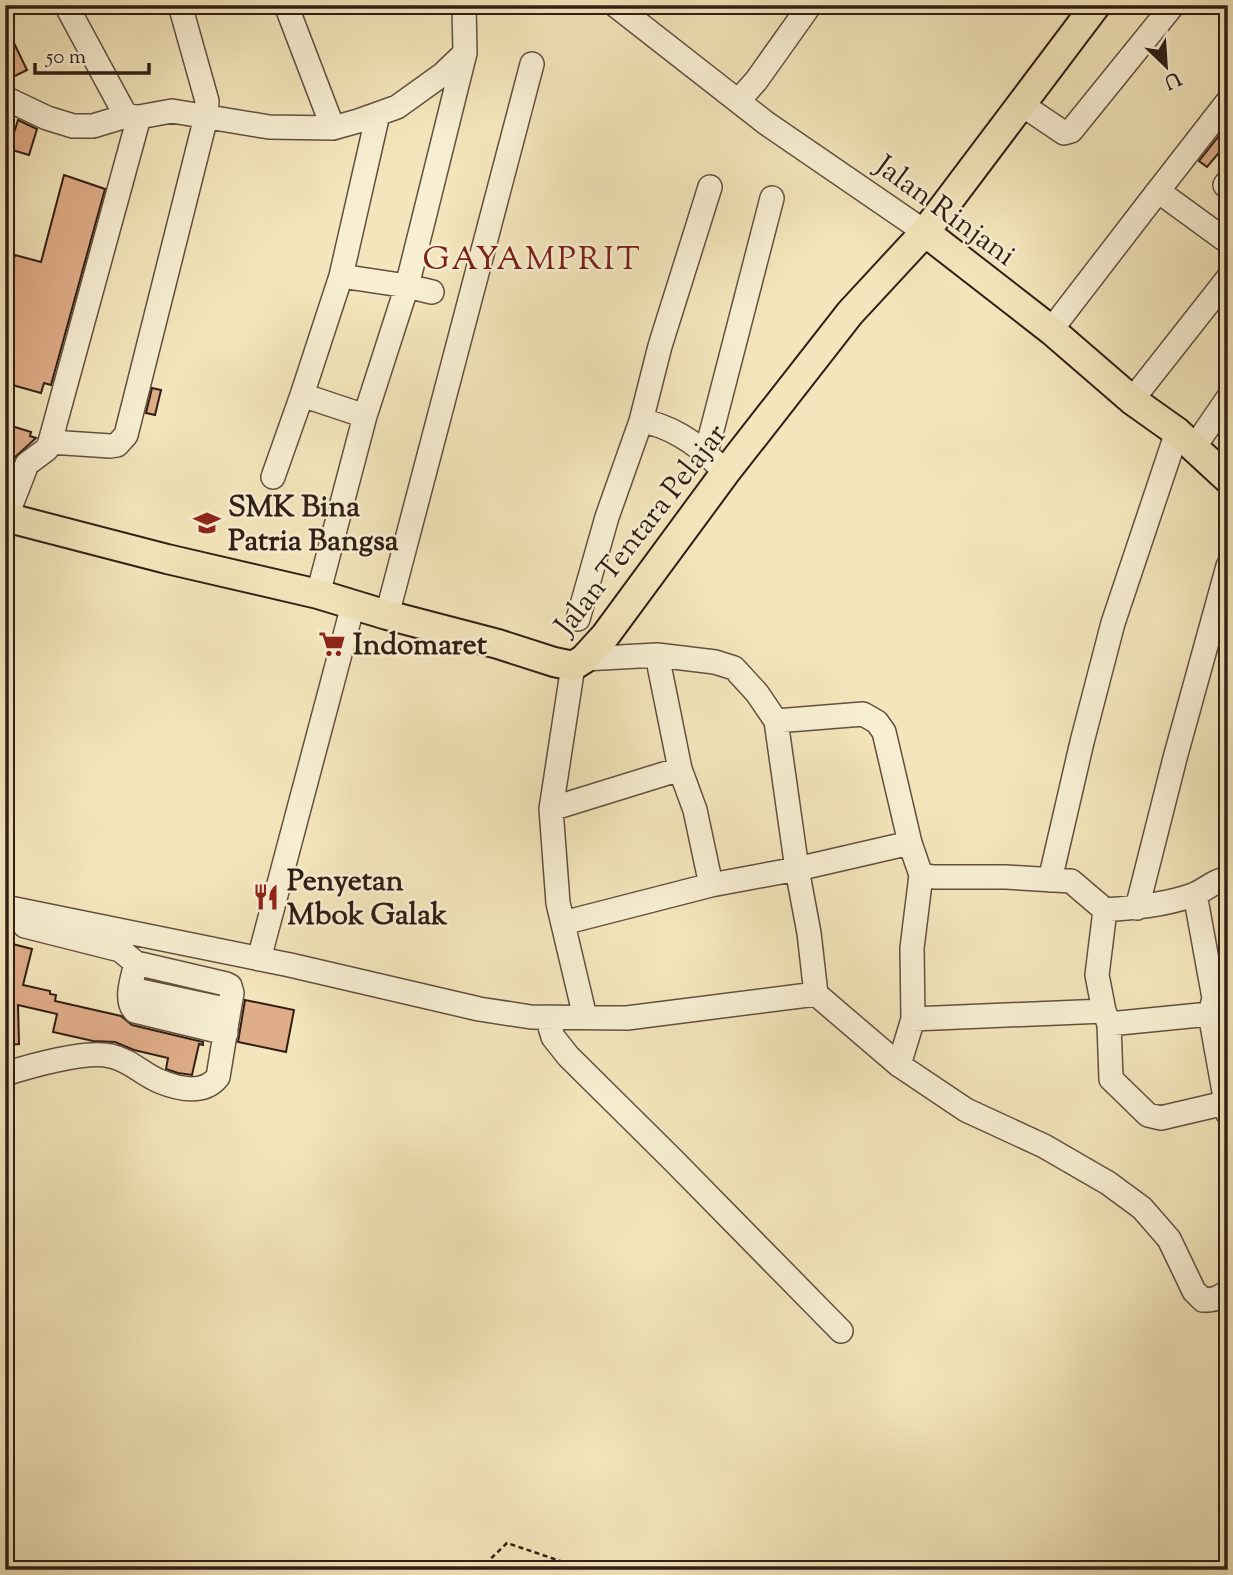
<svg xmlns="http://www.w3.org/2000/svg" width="1233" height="1575" font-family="'Sorts Mill Goudy',serif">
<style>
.building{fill:#e0ad89;stroke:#311e16;stroke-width:2}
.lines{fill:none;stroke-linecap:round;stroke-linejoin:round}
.minor-casing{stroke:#625040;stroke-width:26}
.major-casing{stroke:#311e16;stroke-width:32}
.path{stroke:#311e16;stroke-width:2.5;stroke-dasharray:5 3.5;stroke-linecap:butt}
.minor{stroke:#f8efd3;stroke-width:23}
.major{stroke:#f4e6bc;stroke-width:28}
.labels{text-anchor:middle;stroke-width:5;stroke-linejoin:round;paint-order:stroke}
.street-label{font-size:30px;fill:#311e16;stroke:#f8efd3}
.poi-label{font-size:30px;font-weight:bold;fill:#311e16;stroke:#f8efd3;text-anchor:start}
.quarter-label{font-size:33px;letter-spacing:2px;fill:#7a1f14;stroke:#f8efd3}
</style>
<rect width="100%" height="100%" fill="#f4e6bc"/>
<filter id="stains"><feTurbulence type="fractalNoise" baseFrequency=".00286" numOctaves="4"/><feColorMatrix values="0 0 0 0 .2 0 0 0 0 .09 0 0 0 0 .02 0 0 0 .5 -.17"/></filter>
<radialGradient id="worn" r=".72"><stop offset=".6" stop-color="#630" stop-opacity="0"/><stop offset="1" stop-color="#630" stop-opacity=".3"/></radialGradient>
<path class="building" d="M14,43L27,70L5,81V47Z
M18,120L37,129L29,155L9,149Z
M1226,127L1228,129V142L1207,167L1199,161Z
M64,175L105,189L51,385L44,383L41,393L5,383V289L15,255L41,262Z
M152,388L161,390L155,415L146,413Z
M5,424L31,432L30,436L36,438L14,458L5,481Z
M5,942L32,949L23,985L50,991V994L56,995L55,1001L121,1016L132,1025L203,1042V1045L199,1044L192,1075L178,1073L166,1069L168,1058L134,1050L115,1042L93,1041L53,1032L57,1014L18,1005L19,1044L5,1045Z
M245,1000L294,1010L286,1052L238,1042Z"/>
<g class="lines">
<g class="minor-casing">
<path id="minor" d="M66,5L126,116
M286,5L333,128
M615,5L766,123L925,232
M5,98L47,118L73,126H93L126,116L139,117L172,111L269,127L333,128L358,121L397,107L443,74L465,53
M739,100L756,81L810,5
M1228,101L1158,191L1228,242
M1021,104L1064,133L1071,131L1173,5
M1225,185L1228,181
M341,276L407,286L432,292
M1051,330L1158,191
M302,395L365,416
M1132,400L1228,278
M641,421C669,425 696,443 716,463
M50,442L110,446L117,445L126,435L206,117L207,101L180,5
M1193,449L1228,398
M706,453L772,198
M273,477L302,395L341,276L378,114
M6,518L27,464L47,449L50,442L139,117
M318,594L365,416L407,286L465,53L464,5
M387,615L532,64
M578,619L607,517L641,421L660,346L710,187
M657,655L680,769L695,810L711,885
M584,659L657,655L715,662L734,668L757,693L776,721L863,714L877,722L884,732L910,843L921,875L934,877H1006L1071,881L1105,910C1134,908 1165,905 1193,895C1206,890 1211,882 1228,878
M573,666L551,809L558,903L585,1017
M776,721L797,869L809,933L816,994
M551,809L680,769
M1050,880L1082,742L1113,623L1177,432
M1195,894L1214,998L1210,1014L1228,1114
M5,907L290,965L479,1009L531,1017L627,1018L816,994L899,1065L966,1110L1044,1146L1108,1183L1142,1208L1169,1239L1194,1291L1203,1300C1214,1300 1220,1298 1228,1291
M1137,908L1175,758L1228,566
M1105,910L1097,975L1104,1011L1109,1024L1111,1079L1148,1115L1161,1118L1225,1103
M563,923L711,885L797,869L910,843
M25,926L120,950L136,963C133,977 124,1000 135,1011L226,1033
M259,959L353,605
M136,963L226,984L230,986L232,993L229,1010
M547,1017L553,1037L568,1056L673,1160L841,1331
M913,1019L1104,1011
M1109,1024L1210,1014
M899,1065L913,1019L912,948L921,875
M5,1074C30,1066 86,1050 111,1056C130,1060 142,1074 159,1081C178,1089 204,1095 218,1077L229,1010L131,989"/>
</g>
<g class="major-casing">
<path id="major" d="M925,232L1051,330L1132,400L1177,432L1228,479
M5,517L167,559L318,594L387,615L498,644L554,662L573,666L584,659L605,636L725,473L850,313L925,232L1096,5"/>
</g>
<path class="path" d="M479,1570L507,1543L587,1570"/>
<use href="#minor" class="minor"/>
<use href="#major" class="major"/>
</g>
<defs>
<g id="school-bare" transform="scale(2.1)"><path d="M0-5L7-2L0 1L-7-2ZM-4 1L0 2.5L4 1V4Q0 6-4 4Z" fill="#8f2418" stroke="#f8efd3" stroke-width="2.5" paint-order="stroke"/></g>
<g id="supermarket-bare" transform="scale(2.1)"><path d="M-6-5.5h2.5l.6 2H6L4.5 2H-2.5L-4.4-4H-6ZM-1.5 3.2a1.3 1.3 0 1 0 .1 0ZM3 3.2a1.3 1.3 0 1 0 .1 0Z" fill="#8f2418" stroke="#f8efd3" stroke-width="2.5" paint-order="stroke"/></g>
<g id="restaurant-bare" transform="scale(2.1)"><path d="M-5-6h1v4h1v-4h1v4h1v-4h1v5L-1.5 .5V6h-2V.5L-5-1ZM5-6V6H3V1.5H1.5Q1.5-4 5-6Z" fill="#8f2418" stroke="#f8efd3" stroke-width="2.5" paint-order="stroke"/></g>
</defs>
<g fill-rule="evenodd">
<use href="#school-bare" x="207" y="523"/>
<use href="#supermarket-bare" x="332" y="644"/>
<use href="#restaurant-bare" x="266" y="897"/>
</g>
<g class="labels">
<g class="street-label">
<text transform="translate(946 210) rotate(36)" y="10">Jalan Rinjani</text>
<text transform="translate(640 529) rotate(-52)" y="10">Jalan Tentara Pelajar</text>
</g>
<g class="poi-label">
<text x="228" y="516">SMK Bina<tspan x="228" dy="34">Patria Bangsa</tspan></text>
<text x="353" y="654">Indomaret</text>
<text x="287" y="890">Penyetan<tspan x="287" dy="34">Mbok Galak</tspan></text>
</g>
<g class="quarter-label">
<text x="532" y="269">GAYAMPRIT</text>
</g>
</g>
<rect width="1233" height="1575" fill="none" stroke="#f4e6bc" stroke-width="28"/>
<rect x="7" y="7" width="1219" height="1561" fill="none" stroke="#311e16" stroke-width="3.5"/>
<rect x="14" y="14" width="1205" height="1547" fill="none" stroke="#311e16" stroke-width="2"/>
<g transform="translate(1166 66) rotate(155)" stroke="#f8efd3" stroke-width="5" paint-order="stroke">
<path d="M0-5L12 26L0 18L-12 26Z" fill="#311e16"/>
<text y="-10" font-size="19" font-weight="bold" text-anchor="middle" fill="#311e16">U</text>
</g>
<path d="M35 63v10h114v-10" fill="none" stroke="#311e16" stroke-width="3.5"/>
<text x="46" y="63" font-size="21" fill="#311e16" stroke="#f8efd3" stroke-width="5" paint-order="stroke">50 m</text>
<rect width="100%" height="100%" filter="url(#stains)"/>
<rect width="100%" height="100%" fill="url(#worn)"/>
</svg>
